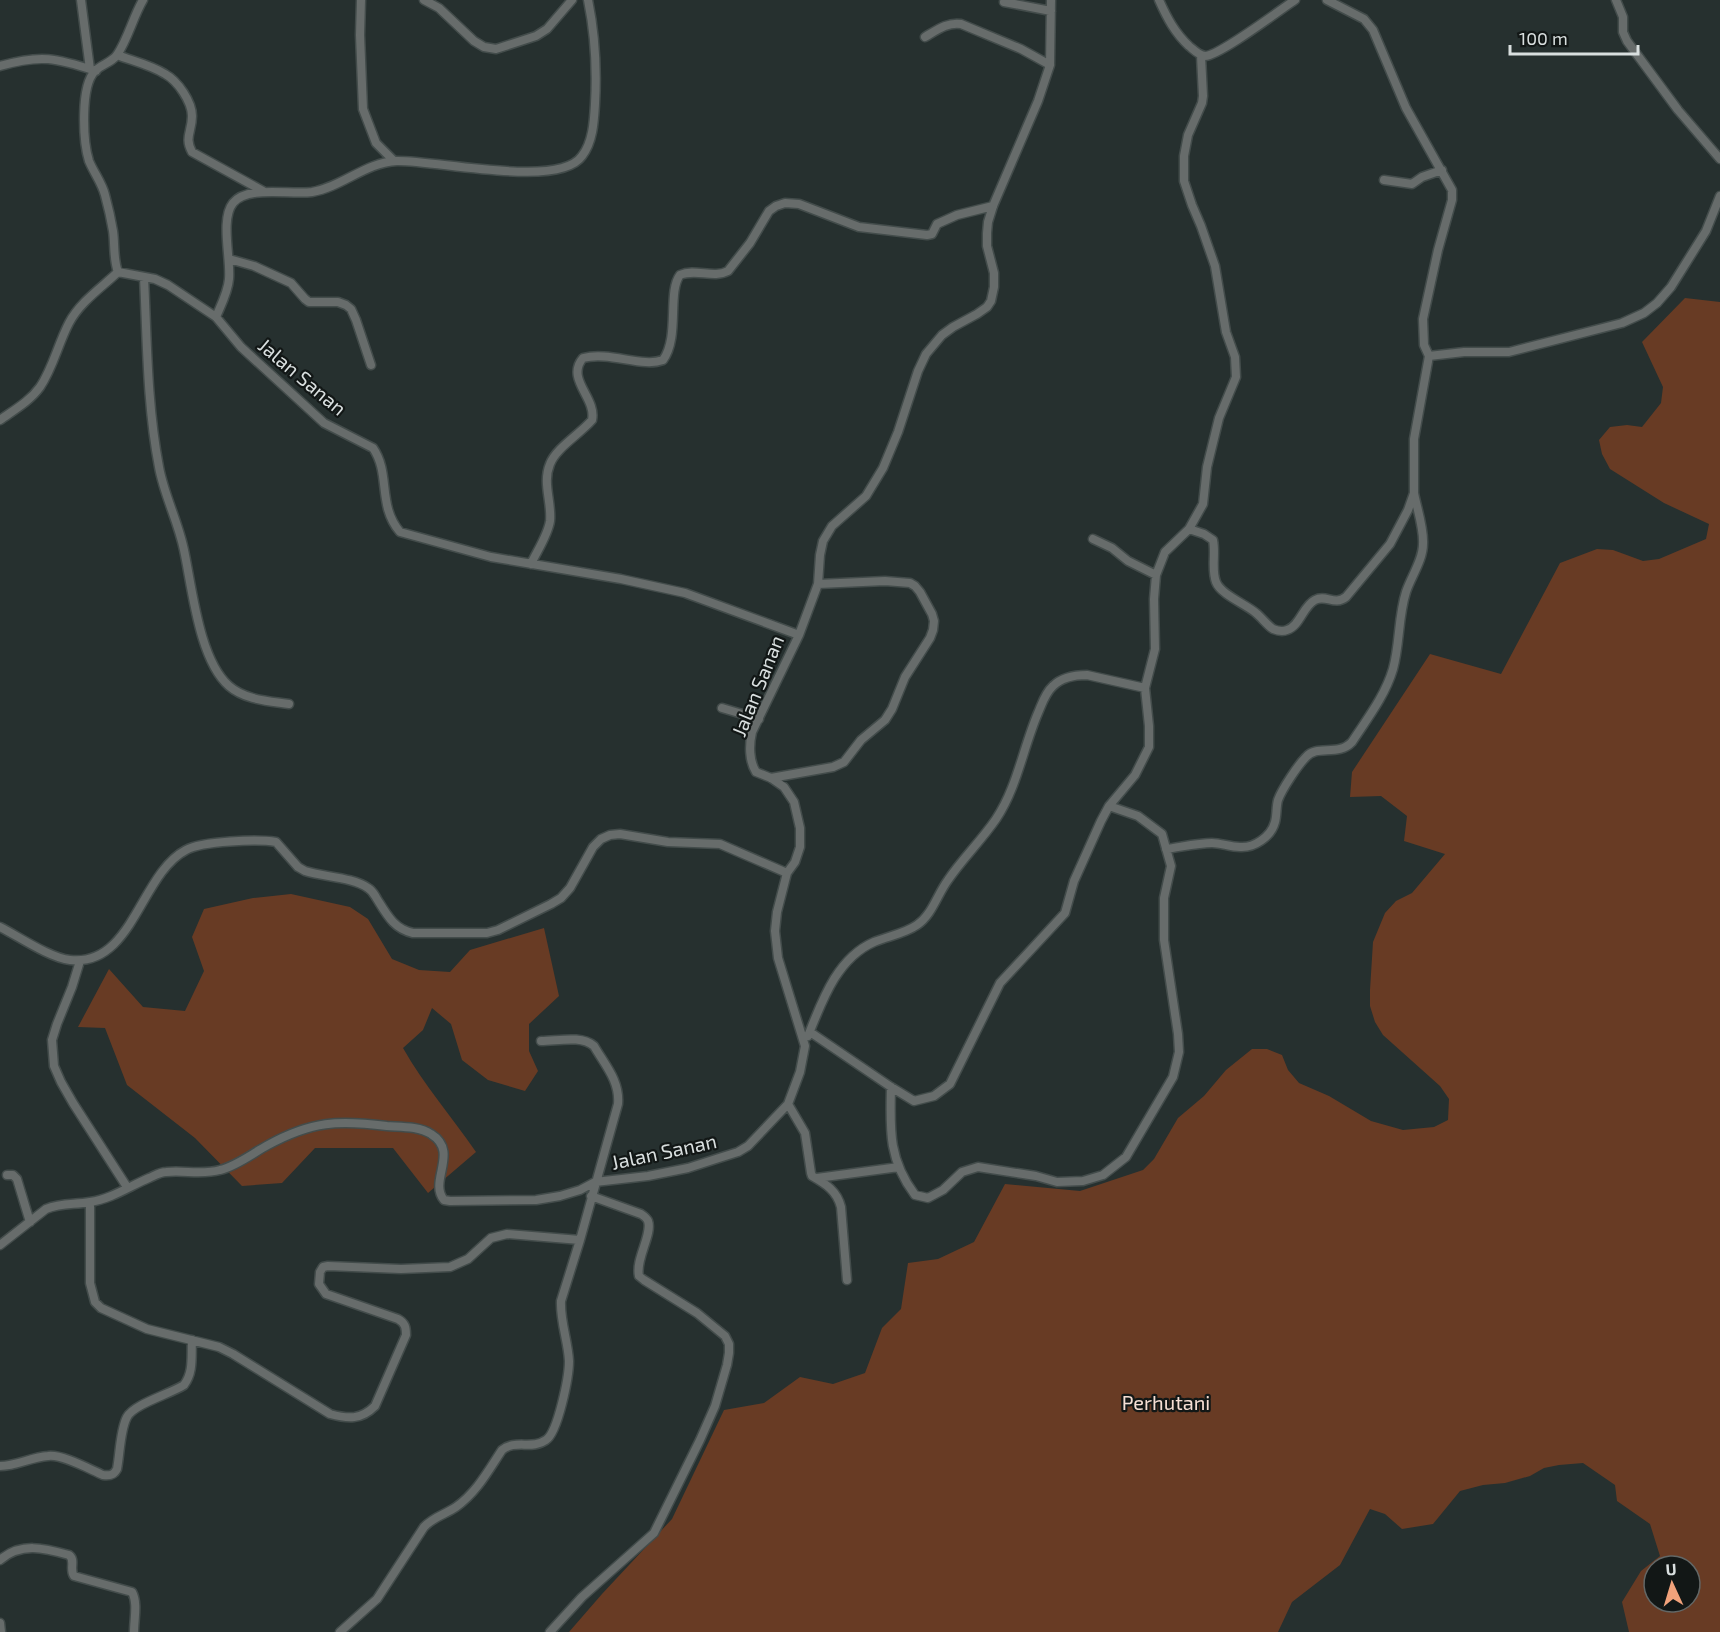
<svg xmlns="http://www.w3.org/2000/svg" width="1720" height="1632" font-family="'Exo 2',sans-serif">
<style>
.green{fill:#683b24;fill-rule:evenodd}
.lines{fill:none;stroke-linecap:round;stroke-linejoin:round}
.minor-casing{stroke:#434c4b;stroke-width:11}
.minor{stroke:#676c6b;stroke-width:8}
.labels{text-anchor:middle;stroke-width:4.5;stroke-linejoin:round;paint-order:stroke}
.street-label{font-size:20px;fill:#d9dfdf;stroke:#121716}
.park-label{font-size:20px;fill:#f6dfd4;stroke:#121716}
</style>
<rect width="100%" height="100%" fill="#26302f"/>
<path class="green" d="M1685,298L1720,302V1632H1629L1622,1602L1641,1571L1660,1556L1650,1524L1617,1501L1615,1485L1583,1463L1559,1465L1544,1468L1530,1476L1505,1483L1483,1485L1460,1491L1433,1524L1402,1529L1385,1514L1370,1509L1340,1565L1292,1602L1278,1632H569L602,1594L672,1519L724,1410L764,1403L800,1377L833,1384L865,1373L882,1328L901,1309L908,1263L938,1259L974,1242L1005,1184L1080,1191L1143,1170L1154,1159L1178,1118L1204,1096L1226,1070L1252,1049H1267L1282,1055L1288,1070L1299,1083L1329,1096L1371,1121L1403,1130L1434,1127L1448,1120L1449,1099L1440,1086L1383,1035L1375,1022L1370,1006V990L1373,942L1385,913L1396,901L1412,893L1445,854L1404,841L1407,816L1381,796L1350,797L1352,772L1430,654L1501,674L1560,563L1597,549L1613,550L1643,561L1659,559L1706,539L1709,524L1664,503L1610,469L1602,454L1599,440L1610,427L1627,425L1642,427L1661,403L1663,387L1642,342ZM1654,1566H1690V1602H1654Z
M291,894L350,907L368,919L392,959L419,970L450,972L470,950L544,928L559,996L529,1024V1051L538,1071L525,1091L488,1080L462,1060L451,1024L432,1008L423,1030L403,1048C424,1085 452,1117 476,1152L428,1193L393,1148H315L282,1183L242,1186L195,1138L127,1085L105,1028L78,1027L109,969L143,1007L185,1011L204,971L192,937L204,909L253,898Z"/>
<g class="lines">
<g class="minor-casing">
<path id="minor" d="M81,0L90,69
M361,0L360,35L363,109L376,143L394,161
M424,0L439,8L474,41L484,47L496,49L536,36L547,29L572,0
M1159,0C1167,18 1175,33 1189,46C1194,50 1198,55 1205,56C1219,56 1280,10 1295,0
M1616,0L1623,17V32L1627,41L1678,110L1720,159
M1004,2L1051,11
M925,37C937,30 947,22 961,24L1021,49L1050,65
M117,55C133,61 151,65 165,74C178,81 192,102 192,116C192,132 184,137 192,152L263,191
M0,66C41,54 56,58 96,71
M1384,180L1412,184L1422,177L1442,170
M229,259L254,266L291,283L305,299L309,302H338L346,305L351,309L356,320L371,365
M144,277C147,340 147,405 159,467C164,495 178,521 184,550C192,587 199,660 229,686C245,700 269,701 289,704
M216,317C221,305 228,292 229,279C231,259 220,219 233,203C247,185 290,195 312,192C342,187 366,162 397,161C436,160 559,189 582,156C593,142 594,121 595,104C597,69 595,34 588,0
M1429,356L1464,352H1509L1622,323L1644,313L1657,303L1671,287L1706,231L1720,196
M0,420C14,410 30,401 40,387C53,368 58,344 69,323C80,302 101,288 118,272
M1189,529L1204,534L1213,540C1216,554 1211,569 1216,582C1221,595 1246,604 1256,613C1262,618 1267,625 1273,629C1278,631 1282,632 1287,630C1300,626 1303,606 1315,600C1326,594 1334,606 1346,597L1390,544L1408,510L1414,493V439L1429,356L1424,345L1423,319L1438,250L1452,200V190L1406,108L1373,30L1364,19L1327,0
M1093,539L1112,548L1128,561L1156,575
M531,564C537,551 548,535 550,521C552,502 542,483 550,464C556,448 580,434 592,420C597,398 565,379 583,358C610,351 642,368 663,360C680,337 667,292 680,275C696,268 713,279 728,271L750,243L769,211L776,206L785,203L799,204L859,227L927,235L932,234L937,224L957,215L993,206
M799,635L818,584L820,555L823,541L832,526L866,496L883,468L898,432L918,371L926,354L942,335L953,327L977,314L987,307L991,301L994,287V273L987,246V233L988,222L993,206L1038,101L1050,65L1051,0
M722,708L759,719
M771,778L833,767L844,762L861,740L885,720L892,709L905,677L930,638L933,630L934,621L932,614L920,592L915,586L910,583L885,581L818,584
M1166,849C1181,847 1198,843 1212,843C1221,843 1230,847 1240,847C1254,848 1271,837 1275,822C1277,815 1276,807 1278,800C1282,789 1298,765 1306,757C1317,744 1338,757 1352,742C1367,719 1385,696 1393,669C1400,644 1398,617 1406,592C1411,577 1423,560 1423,544C1424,528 1417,509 1414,493
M0,927C18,936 50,958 70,960C133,967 140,874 186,850C202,841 258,839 276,842L298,867L305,871C323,877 353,877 368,888C373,891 374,894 377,899C387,915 394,929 413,933H487L498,930L551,904L561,898L570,888L593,847L601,839L610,835L620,834L668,842L720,844L787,873
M80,961L72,987L57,1024L52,1040L54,1066L61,1082L73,1103L127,1187
M810,1032L891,1087L914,1101L934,1096L950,1084L1000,983L1065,913L1074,881L1101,821L1109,806L1135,775L1149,747V726L1145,688L1155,649L1154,599L1156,575L1165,552L1189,529L1203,504L1207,467L1219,418L1236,377L1235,357L1226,332L1215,266L1201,226L1192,205L1184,181V156L1188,135L1202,103L1203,96L1201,56
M808,1036C822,1001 837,958 874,942C888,936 904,934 917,925C932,915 937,895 948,880C962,859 981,841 996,819C1017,788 1023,748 1038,713C1042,704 1045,693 1053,686C1062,677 1075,675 1087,675L1145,688
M891,1087C890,1129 888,1159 915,1195L928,1198L943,1190L962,1172L978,1167L1036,1176L1057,1182L1083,1181L1103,1175L1126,1157L1173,1077L1179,1052L1178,1034L1164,940V898L1171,866L1162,834L1138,816L1109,806
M788,1104L805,1133L811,1173L812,1176C826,1184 837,1191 841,1207L847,1280
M7,1175H13L17,1179L30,1222
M817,1178L899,1167
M90,1202V1283L95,1302L101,1308L147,1329L219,1347L233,1354L330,1414C348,1419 361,1420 375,1406L406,1335C406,1327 405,1323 398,1319L326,1294L319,1284L320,1272L323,1267L328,1266L401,1269L450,1267L468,1259L491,1238L507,1234L580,1240
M0,1245L46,1209C62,1202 74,1205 90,1202C111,1199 130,1186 149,1178C154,1176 160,1172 166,1172C184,1170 202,1175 220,1170C237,1166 253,1153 268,1145C312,1121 338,1120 387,1126C400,1127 419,1126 431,1134C460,1152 428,1181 444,1200L450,1201L536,1200L560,1196L580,1190L595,1182L648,1176L688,1168L719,1158L738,1152L748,1146L788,1104L800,1072L805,1046L778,958L775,931L777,912L787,873L795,862L800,847V828L794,802L784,787L771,778L756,772C749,761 749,745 752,732L799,635L685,593L621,579L491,557L400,532C377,505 391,474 373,448L324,423L241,347L216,317L168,285L155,279L118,272C113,259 115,244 113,231C111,219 108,206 105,195C102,183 94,173 89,161C83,142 80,86 95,71C102,64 111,63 117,55C128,39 133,17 143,0
M0,1466C17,1466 31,1457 48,1456C62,1454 89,1469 103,1475C110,1476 114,1475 117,1469C120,1454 120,1430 127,1417C134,1404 170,1394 184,1385C194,1372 191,1356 192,1340
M0,1560C21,1542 44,1548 69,1555C76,1560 69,1569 74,1576L132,1592C138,1603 134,1619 134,1632
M0,1623L1,1632
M340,1632L377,1599L424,1527C433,1517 446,1514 456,1507C477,1492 488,1471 502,1450C515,1439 532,1450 546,1440C558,1432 569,1377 569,1361C568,1341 560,1321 561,1301L580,1240L618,1104C620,1081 605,1065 594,1046C581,1035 558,1041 541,1041
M550,1632L582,1597L654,1533L700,1440L715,1406L727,1365L729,1353V1344L725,1336L697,1313L644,1280L639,1276C635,1259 653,1234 648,1221C647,1218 644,1216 641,1214L591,1196"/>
</g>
<use href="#minor" class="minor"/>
</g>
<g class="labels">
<g class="street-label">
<text transform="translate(302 377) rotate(40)" y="7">Jalan Sanan</text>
<text transform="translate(758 686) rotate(-68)" y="7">Jalan Sanan</text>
<text transform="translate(664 1152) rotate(-12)" y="7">Jalan Sanan</text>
</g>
<g class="park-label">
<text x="1166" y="1410">Perhutani</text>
</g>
</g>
<g transform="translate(1672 1584) rotate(356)"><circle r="28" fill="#121716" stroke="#626766" stroke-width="1.5"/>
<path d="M0-4.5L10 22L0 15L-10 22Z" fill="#f1a27b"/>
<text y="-9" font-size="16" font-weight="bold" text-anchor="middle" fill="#d9dfdf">U</text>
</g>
<path d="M1510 45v9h128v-9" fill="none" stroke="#d9dfdf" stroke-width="3"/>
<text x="1519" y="45" font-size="18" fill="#d9dfdf" stroke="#121716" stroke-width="4.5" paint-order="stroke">100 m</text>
</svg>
